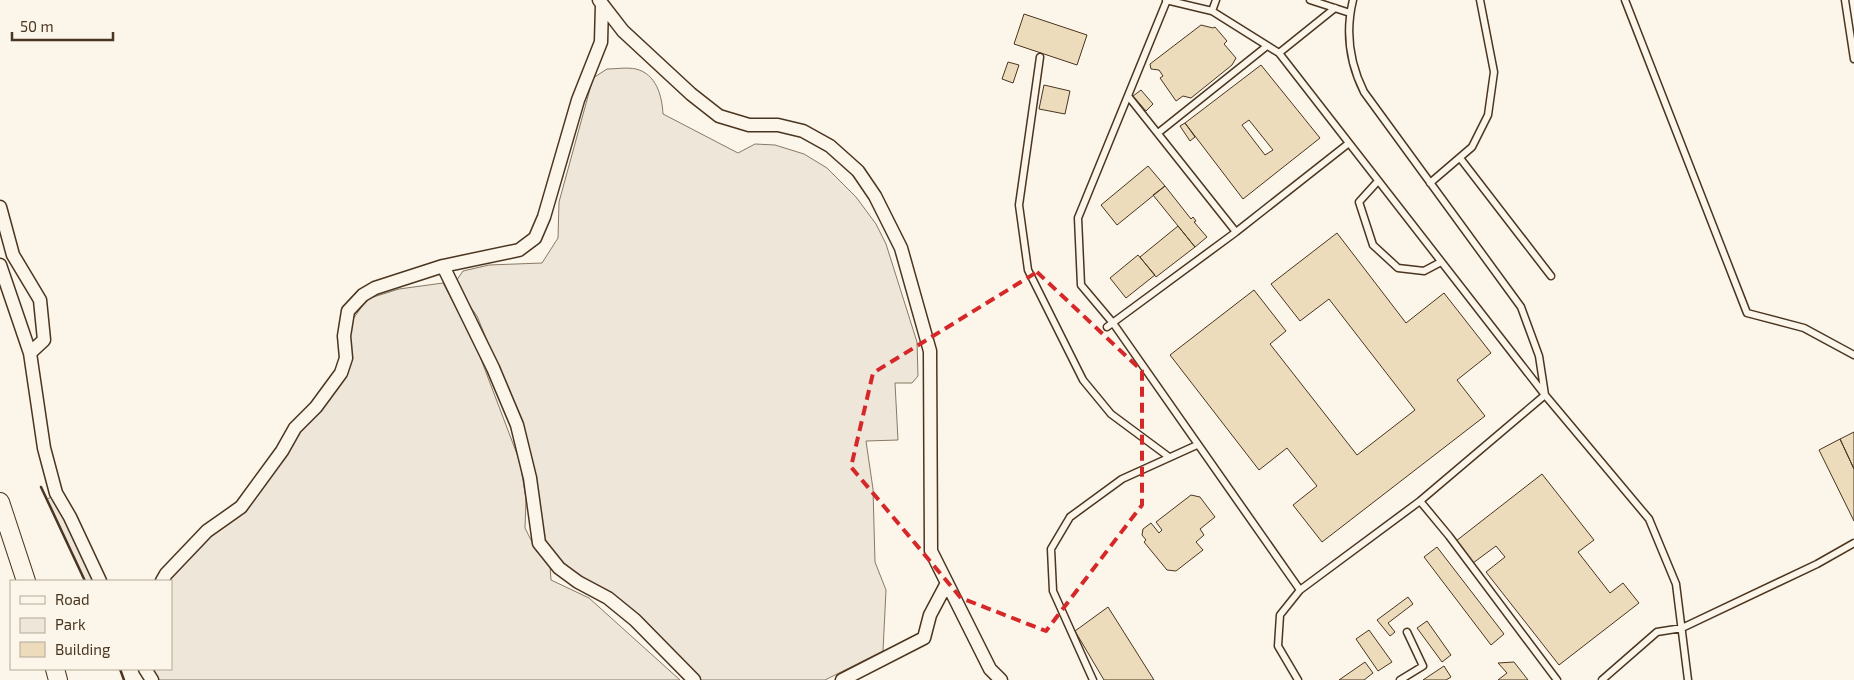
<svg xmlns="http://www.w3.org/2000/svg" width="1854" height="680" font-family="'Exo 2',sans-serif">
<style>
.green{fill:#ede6d9;stroke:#887966}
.building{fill:#ecdcbc;stroke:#4a3520;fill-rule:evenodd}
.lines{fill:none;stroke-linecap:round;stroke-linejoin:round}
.service-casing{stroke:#4a3520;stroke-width:9}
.minor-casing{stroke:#4a3520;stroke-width:15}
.secondary-casing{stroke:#4a3520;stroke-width:20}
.service{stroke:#fbf6e9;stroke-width:6}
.minor{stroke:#fbf6e9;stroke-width:12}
.secondary{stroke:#fbf6e9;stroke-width:18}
.wall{stroke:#4a3520;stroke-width:2.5}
.marked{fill:none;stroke:#d62828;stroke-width:4;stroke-dasharray:10 6;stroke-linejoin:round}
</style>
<rect width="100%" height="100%" fill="#fbf6e9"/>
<path class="green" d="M607,69C616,69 627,67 636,69C656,74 662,95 663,114L738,153L755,144L775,145L804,154L827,168L856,197L876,224L886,244L917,342L918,376L912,383H895L898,440L866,441L873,489L875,562L886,590L883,651L825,680H701L563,569L544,546L510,397L477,316L454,284L463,271L489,265L542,263L558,238L559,202L593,78Z
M443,283L476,346L520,462L526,499L525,528L537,552L550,565L551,580L589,598L680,680H157L154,669H171V581H165L169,575L223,524L301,425L337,385L349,325L367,299L399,289Z
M54,496L96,581H85L47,499Z"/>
<path class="building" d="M1024,14L1087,35L1077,65L1014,44Z
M1201,25L1213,28L1215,27L1227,41L1224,44L1236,58L1232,65L1191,98L1183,96L1176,101L1160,78L1163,76L1159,70L1151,69L1150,64Z
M1008,62L1019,65L1013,83L1002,79Z
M1261,65L1320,138L1243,199L1185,123ZM1249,120L1273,150L1265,155L1242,125Z
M1044,85L1070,91L1065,114L1039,109Z
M1141,90L1153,104L1146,111L1133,96Z
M1185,123L1195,137L1190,141L1180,126Z
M1148,166L1165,186L1117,225L1101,205Z
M1165,186L1191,219L1193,217L1196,221L1194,222L1207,237L1195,247L1153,195Z
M1178,226L1195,247L1156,277L1140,257Z
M1337,233L1406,323L1444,293L1491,353L1457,380L1485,416L1322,542L1293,505L1317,486L1287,448L1259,470L1170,355L1254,290L1286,331L1270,344L1357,455L1415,410L1329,299L1300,321L1271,284Z
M1138,255L1155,275L1126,298L1110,278Z
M1854,432V469L1840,439Z
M1840,439L1854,469V521L1819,450Z
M1542,474L1594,540L1578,552L1610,593L1623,583L1639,603L1559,665L1486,572L1505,557L1496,546L1473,563L1456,541Z
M1191,495L1200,497L1215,517L1200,529L1204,535L1196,542L1203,550L1176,571L1167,570L1144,542L1146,540L1142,535L1143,529L1151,523L1159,533L1162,530L1156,522Z
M1437,547L1504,634L1491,645L1424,557Z
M1408,597L1413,604L1388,623L1395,632L1390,636L1377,620Z
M1108,607L1154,680H1104L1075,631Z
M1427,621L1451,655L1442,662L1417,628Z
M1369,630L1392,662L1378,671L1356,639Z
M1365,662L1373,673L1364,680H1339Z
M1514,662L1528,680H1498L1507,673L1498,663Z
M1444,666L1451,677L1446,680H1423Z"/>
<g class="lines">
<g class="service-casing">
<path id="service" d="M1166,0L1212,11L1279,53L1545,395L1649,519L1676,584L1688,680
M1167,0L1078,218L1081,285L1113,323L1300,590
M1310,0L1350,13
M1625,0L1747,313L1804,328L1854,355
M1845,0L1854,59
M1212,11L1216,0
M1279,53L1335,8
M1040,57L1019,205L1028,270L1083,380L1111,414L1169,457
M1128,96L1236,232
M1158,133L1267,46
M1460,158L1551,276
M1378,181L1359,202L1373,245L1398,268L1424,271L1441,262
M1430,183L1472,147L1488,115L1494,72L1480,0
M1107,327L1236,232L1349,143
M1420,501L1449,536L1557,680
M1093,680L1053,591L1051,549L1070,517L1122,479L1197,445
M1298,680L1278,646L1280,615L1300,590L1420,501L1545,395L1539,356L1521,307L1364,92C1349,62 1345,33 1353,0
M1400,680L1423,666L1407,632
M1602,680L1657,632L1682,628L1817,564L1854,543"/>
</g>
<g class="minor-casing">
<path id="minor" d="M599,0L623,31L691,94L719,116L749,125H778L803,131L830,146L858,171L875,196L901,248L930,351L931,551L990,669L1001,680
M0,207L13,255L40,300L44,340L30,353
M0,265L30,353L44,448L56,493L70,517L100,581
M443,266L493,368L517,425L530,478L539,543L559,568L578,582L608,598L635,620L694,680
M162,581L166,574L207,531L241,507L282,451L295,428L316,407L341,373L346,358L344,336L348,311L363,295L375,288L443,266L519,250L535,238L544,217L578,100L601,42L602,5
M145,669L152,680
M842,680L924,638L930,615L947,583"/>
</g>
<g class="secondary-casing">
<path id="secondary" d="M0,502L26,581
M55,669L58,680"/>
</g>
<use href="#service" class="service"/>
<use href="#minor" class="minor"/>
<use href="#secondary" class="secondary"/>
<path class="wall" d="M41,487L85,581
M120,669L124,680"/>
</g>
<path class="marked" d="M1037,272L1142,371V505L1046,631L961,598L851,467L873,373Z"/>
<rect x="10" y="580" width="162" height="90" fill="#fbf6e9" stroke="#b4a999"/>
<rect x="20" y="596" width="25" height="8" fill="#fbf6e9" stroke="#b4a999"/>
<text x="55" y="605" font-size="15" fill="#4a3520">Road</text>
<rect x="20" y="618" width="25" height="15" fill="#ede6d9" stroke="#b4a999"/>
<text x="55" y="630" font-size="15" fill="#4a3520">Park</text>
<rect x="20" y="642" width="25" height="15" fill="#ecdcbc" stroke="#b4a999"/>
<text x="55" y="655" font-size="15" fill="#4a3520">Building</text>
<path d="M12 32v8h101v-8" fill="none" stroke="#4a3520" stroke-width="2.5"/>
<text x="20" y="32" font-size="15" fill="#4a3520" stroke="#fbf6e9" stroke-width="4" paint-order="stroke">50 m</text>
</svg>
